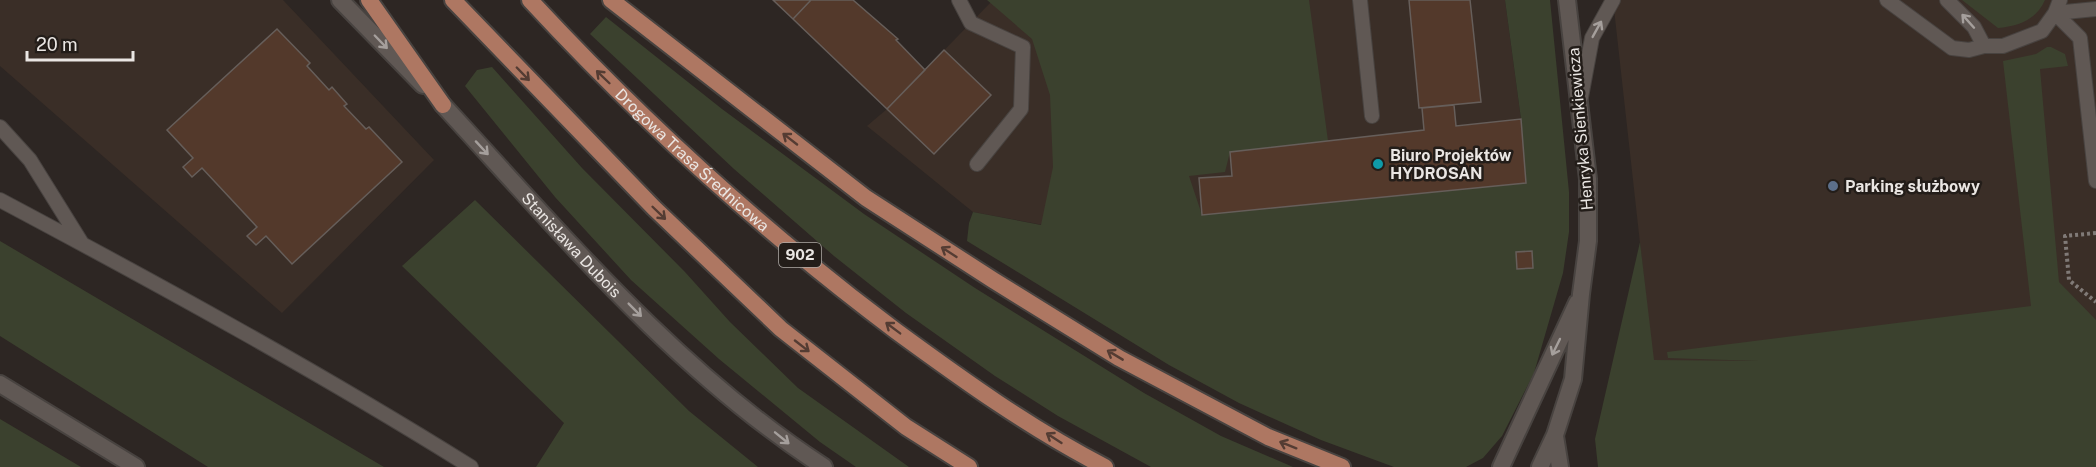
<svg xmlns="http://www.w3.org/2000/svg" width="2096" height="467" font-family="'Public Sans',sans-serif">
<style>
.built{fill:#3a2e27}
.green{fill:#3b412e}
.building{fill:#53392b;stroke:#665e5a;stroke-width:1.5}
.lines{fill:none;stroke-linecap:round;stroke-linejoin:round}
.service-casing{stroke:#484340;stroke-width:16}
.minor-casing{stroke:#484340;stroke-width:20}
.secondary-casing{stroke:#484340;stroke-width:20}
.primary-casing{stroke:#484340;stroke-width:20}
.path{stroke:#807a77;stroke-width:4;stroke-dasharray:3 3;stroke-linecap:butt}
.service{stroke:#605854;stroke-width:14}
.minor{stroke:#605854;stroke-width:16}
.secondary{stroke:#605854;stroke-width:16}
.primary{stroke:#ae7762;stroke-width:16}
.oneway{stroke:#a59f9c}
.oneway2{stroke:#543c33}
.culture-dot{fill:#0f9aa8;stroke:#231d19;stroke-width:2}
.service-dot{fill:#5c6f8a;stroke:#231d19;stroke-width:2}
.labels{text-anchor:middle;stroke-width:5;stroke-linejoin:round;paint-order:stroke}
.shield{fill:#231d19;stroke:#aeaaa6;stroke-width:1.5}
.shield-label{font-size:15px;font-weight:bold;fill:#eae6e3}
.street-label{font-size:16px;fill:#eae6e3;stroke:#231d19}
.poi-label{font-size:16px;font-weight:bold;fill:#eae6e3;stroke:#231d19;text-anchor:start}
</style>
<rect width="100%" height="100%" fill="#2d2623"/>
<path class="built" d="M0,0H283L434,160L282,313L0,66Z
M993,0H1505L1521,119L1529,210L1054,227L973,212L867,126L887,109Z
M1613,0H2096V465L1653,360Z"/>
<path class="green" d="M987,0H1309L1328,141L1230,152L1225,172L1189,176L1202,215L1526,183L1521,119L1505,0H1550L1569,192V232L1563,273L1534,373L1502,436L1483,458L1466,467H1394L1321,440L1239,403L1169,365L967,241L969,223L973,212L1041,225L1053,167L1050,95L1032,39Z
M1962,0H2045C2036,20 2019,26 1998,28Z
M606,17L722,109L864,214L975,288L1144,393L1221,436L1293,467H1151L1058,416L995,376L906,313L834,256L734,169L590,34Z
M2047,47H2051L2065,54L2068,66L2040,69L2059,282L2096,320V467H1598L1595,439L1640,242L1654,360L1758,361L1668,358L1667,352L2031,306L2003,61L2036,54Z
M492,67L582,168L685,272L730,322L798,388L909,467H856L820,442L719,359L631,280L555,197L465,86L477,70Z
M475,200L689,411L758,467H536L564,423L402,266Z
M0,241L384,467H208L0,336Z
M0,419L81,467H0Z"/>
<path class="building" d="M773,0H811L793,19Z
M811,0H853L898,39L896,40L925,70L887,109L793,19Z
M1409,0H1470L1481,102L1419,108Z
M277,29L310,63L307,66L329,90L332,87L347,104L344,106L366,129L369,127L402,162L292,264L266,236L256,245L247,236L257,227L202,168L192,177L183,167L193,158L167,130Z
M944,50L991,95L934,154L887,109Z
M1454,105L1456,126L1521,119L1526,183L1202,215L1199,178L1232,176L1230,152L1424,130L1422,108Z
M1532,251L1533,268L1517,269L1516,252Z"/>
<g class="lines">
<g class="service-casing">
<path id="service" d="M959,0L971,23L1023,47L1021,109L977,164
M1360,0L1372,116
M1887,0L1952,48L1969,50L1984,46H2003L2042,31L2055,13L2060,0
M1947,0L1974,27L1984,46
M2055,13L2080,38L2096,181
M2055,13L2096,9
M1581,97L1592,38L1613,0
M0,127L30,160L81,242
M0,200C158,284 319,372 471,467"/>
</g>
<g class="minor-casing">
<path id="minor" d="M340,0L423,85
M1555,436L1560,467
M1501,467L1577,303
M1540,467L1555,435L1573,379L1581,294L1588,241V179L1567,0"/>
</g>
<g class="secondary-casing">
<g id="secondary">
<path id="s1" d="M443,105C561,233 676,371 824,467"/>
<path d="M0,384L136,467"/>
</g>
</g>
<g class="primary-casing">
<g id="primary">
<path d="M369,0L443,105"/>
<path d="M453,0L654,208L781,329L906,427L969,467"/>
<path id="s2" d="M530,0C642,121 764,232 896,331C963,380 1031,429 1105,467"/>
<path d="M611,0L866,198L993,280L1119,358L1268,437L1342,467"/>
</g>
</g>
<path class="path" d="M2096,233L2065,236L2069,280L2096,302"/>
<use href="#service" class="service"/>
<use href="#minor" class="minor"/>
<use href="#secondary" class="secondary"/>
<use href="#primary" class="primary"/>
</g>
<defs><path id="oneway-shaft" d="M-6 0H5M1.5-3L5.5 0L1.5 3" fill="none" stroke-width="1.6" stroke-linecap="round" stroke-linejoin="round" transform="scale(1.5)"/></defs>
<g class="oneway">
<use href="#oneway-shaft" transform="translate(1968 21) rotate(-132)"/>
<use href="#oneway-shaft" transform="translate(1597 29) rotate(-61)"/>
<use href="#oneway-shaft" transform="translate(381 42) rotate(46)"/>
<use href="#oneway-shaft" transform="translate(482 148) rotate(47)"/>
<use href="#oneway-shaft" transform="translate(635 310) rotate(45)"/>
<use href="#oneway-shaft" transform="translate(1556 347) rotate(116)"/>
<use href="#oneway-shaft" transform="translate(782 438) rotate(39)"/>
</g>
<g class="oneway2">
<use href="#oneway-shaft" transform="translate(523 74) rotate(46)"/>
<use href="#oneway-shaft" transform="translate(603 77) rotate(-136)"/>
<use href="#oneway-shaft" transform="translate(790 139) rotate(-142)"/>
<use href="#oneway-shaft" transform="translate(659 213) rotate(44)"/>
<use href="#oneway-shaft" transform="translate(949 252) rotate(-147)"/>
<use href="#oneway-shaft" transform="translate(893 328) rotate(-143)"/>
<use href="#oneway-shaft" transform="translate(802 346) rotate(38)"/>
<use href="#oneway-shaft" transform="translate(1115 355) rotate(-149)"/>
<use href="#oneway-shaft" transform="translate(1054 438) rotate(-147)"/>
<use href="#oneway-shaft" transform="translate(1288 445) rotate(-158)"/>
</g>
<circle class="culture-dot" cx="1378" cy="164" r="6"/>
<circle class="service-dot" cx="1833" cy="186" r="6"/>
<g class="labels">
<rect class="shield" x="779" y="243" width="42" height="24" rx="4.5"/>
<g class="shield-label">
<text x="800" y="260">902</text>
</g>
<g class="street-label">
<text transform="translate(1580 129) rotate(-95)" y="6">Henryka Sienkiewicza</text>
<text dy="6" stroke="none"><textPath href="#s2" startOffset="228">Drogowa Trasa Średnicowa</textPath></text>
<text dy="6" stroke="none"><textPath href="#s1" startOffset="190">Stanisława Dubois</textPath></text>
</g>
<g class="poi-label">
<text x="1390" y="161">Biuro Projektów<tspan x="1390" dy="18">HYDROSAN</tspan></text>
<text x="1845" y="192">Parking służbowy</text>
</g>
</g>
<path d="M27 51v9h106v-9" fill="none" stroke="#eae6e3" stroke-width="3"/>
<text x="36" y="51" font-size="18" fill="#eae6e3" stroke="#231d19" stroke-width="4.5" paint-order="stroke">20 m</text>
</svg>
